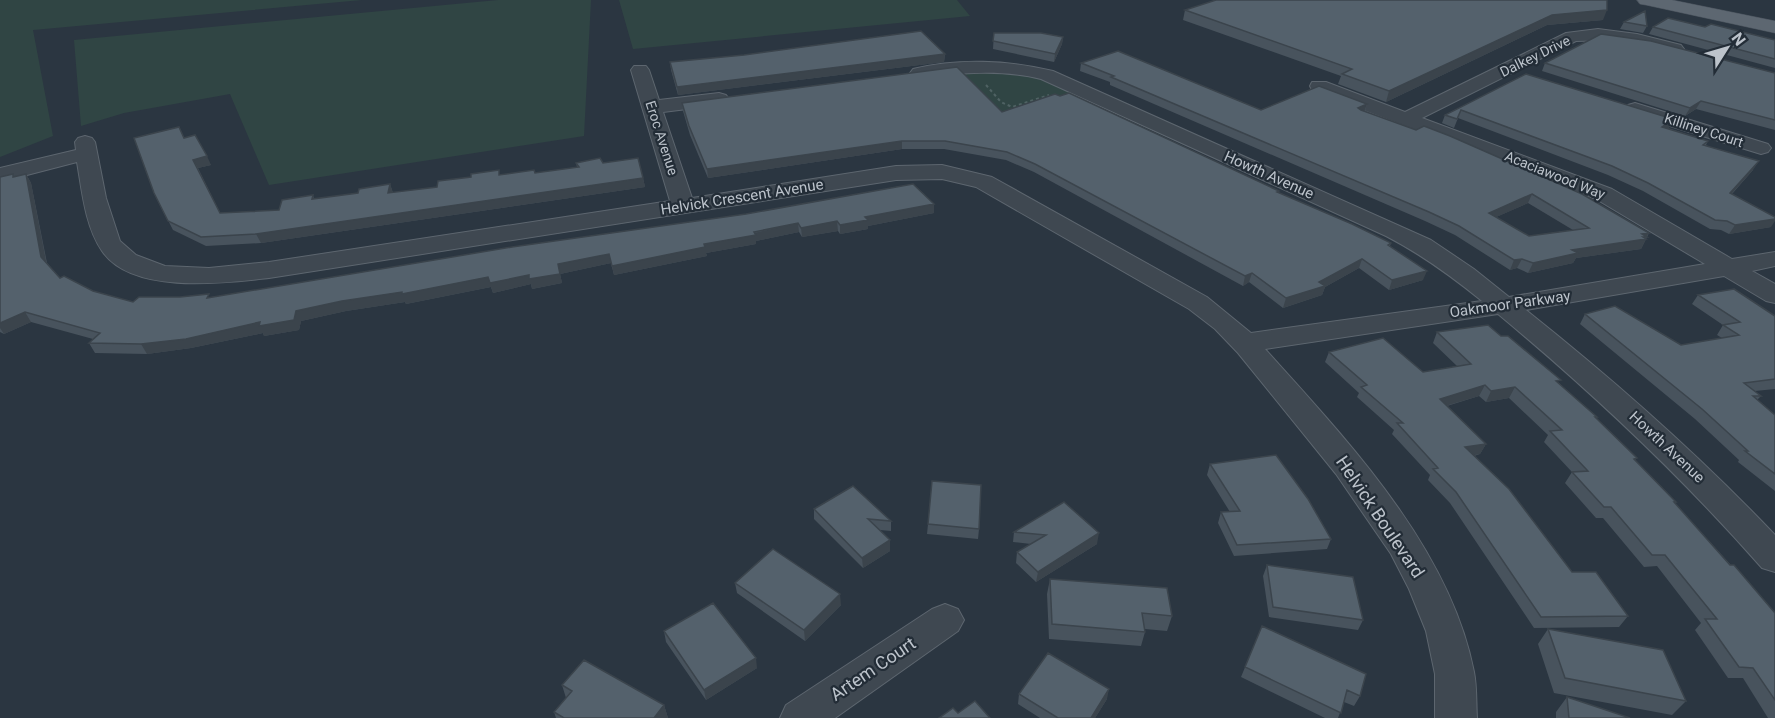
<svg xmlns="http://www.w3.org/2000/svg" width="1775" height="718" font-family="Roboto,sans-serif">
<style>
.green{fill:#304544}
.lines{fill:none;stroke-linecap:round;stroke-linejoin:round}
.minor-casing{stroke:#5d666f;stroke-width:2}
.major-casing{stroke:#48515b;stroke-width:1}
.path{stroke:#4f6263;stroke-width:2;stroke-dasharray:3 3;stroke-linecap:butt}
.minor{fill:#3f4851;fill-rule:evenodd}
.major{fill:#5d6771;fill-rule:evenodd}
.wall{fill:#48535d;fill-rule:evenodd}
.shaded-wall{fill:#3b444c}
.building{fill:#54616c;stroke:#3b444c;stroke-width:1.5;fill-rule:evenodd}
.labels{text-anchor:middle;stroke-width:4.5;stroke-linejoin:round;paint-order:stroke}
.far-street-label{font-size:14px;fill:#bcc3cb;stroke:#232d37}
.street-label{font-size:15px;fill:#bcc3cb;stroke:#232d37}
.near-street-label{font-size:18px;fill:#bcc3cb;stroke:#232d37}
</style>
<rect width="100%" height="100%" fill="#2b3641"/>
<path class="green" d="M0,0H362L33,30L53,136L0,157Z
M498,0H591L584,136L269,185L230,94L124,113L81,126L74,40Z
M619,0H957L970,16L633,49Z
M998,67L1080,90L1010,117L987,109L963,73Z"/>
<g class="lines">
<g class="minor-casing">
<path id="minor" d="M1598,29L1637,34L1681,45L1684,49L1681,53L1675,54L1611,40L1576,41L1422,118L1612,189L1732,259L1775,252V266L1752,271L1775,284V303L1766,301L1724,276L1526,310C1614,380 1698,454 1775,535V572L1762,568C1681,476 1593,393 1498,314L1265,349C1347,440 1450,548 1474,672C1477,687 1476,703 1477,718H1435V674L1426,631L1409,589L1391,554L1336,474L1238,353L1215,329L1189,309L976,187L942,179L896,180L269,278C224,283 132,295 102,251C85,226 82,191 77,162L0,182V168L76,150L75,142L78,138L85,136L92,138L95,142L106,198L120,241L136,255L165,266L209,268L269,262L670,201L631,70L634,66H646L649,70L659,100L719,93L726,95L729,99L726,103L719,105L663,112L692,198L896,166L942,165L992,177L1207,297L1251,333L1482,301C1451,276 1421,254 1386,236L1041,79C1000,69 960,73 919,78L913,77L910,73L913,69C958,58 1008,60 1053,71L1431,240L1474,269L1509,297L1705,264L1596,199L1312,90L1310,86L1312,82H1326L1405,112L1566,33Z
M1635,103L1768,144L1771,148L1768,152L1761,154L1628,113L1625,109L1628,105Z
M945,604L958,609L964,620L958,631L835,718H780L786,705L932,609Z"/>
</g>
<g class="major-casing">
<path id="major" d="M1637,0H1672L1775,21V33L1646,5L1640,4Z"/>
</g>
<path class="path" d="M986,85L1001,102L1012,107L1049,95"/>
<use href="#minor" class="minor"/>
<use href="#major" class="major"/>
</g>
<path class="wall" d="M1185,10L1603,20L1547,25L1386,102L1338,84L1341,76L1183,20Z
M1624,22L1647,26L1643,33L1620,29Z
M1653,27H1705L1775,40V68L1649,34Z
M994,33L1063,37L1062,44L1054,62L993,49Z
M945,54L944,62L678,95L671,70L670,62Z
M1081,63L1261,110L1367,104L1365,111L1649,233L1641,249L1576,258L1573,263L1528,273L1517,268L1510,270L1455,235L1425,221L1110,85V82L1080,71ZM1528,203L1573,230L1529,236L1496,217Z
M1545,63L1775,73V130L1696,109L1685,116L1542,71Z
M1526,74L1669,128H1668L1708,141L1706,145L1753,170L1732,194L1771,227L1729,234L1721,230L1710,229L1643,191L1608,175L1458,118L1454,128L1442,123L1445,115Z
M682,103L1002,112L1279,191V193L1391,243L1390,246L1423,280L1389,290L1359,268L1325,287L1322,295L1283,308L1249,282L1243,286L1034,172L1006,160L944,149H902L708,178L690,135L683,111Z
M184,138L211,165L198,168L220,213L279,210L313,195L314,199L358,193L390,184L393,193L437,187L500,175L535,173L577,167L576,163H603L643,178L645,187L261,243L206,246L173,230L154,193Z
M26,174L31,183L47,263L60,278L93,291L133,302L211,297L934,204V213L868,226V229L840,234L838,231L802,237L799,232L756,241V244L706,253L707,256L614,275L611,263L560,274L562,283L532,289L531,284L493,293L491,287L406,304L405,302L346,311L301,321L299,330L264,336L263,333L191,348L147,354L95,353L89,343L93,339L31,322L4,334L0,332V177H15Z
M1698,295L1775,316V389L1755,391L1761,396L1757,400L1775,415V491L1738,462L1739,460L1695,419L1580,324L1585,314L1681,345L1722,338L1717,335L1723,325L1692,304Z
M1437,332L1559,383L1596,418L1637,458L1635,460L1676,502L1675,504L1775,613V718H1768L1743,678H1728L1695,630L1701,623L1657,566L1644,567L1603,518H1596L1565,483L1572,472L1544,442L1548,435L1509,398L1486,402L1479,396L1447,406L1486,444L1480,454L1474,456L1572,572L1628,616L1619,627L1534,628L1450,503L1428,480L1430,475L1392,434L1394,430L1357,397L1359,393L1325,362L1329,352L1423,372L1457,366L1433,343Z
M1210,464L1331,539L1327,549L1234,556L1218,523L1221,512H1230L1207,475Z
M1064,502L1097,544L1036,582L1016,563L1017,552L1031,544L1013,542L1014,532Z
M814,509L891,521V531L880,530L890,551L863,568L814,519Z
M928,524L979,529L978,539L927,534Z
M1267,565L1363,620L1358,630L1269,617L1263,576Z
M1050,579L1172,616L1167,631L1145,629V632L1141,646L1049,639L1047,594Z
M735,583L841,605L805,641L737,593Z
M1262,626L1360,696L1354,706L1344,702L1338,718H1325L1241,677Z
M1548,629L1686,701L1672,715L1554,693L1538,644Z
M664,631L757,668L706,700L666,642Z
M562,685L664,705L668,718H556L554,712L566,698Z
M1019,694L1107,699L1095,718H1040L1018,704Z
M1567,697L1630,718H1556V712Z"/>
<path class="shaded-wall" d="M1607,10L1603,20L1547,25L1386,102L1389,91L1552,15Z
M1063,37L1062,44L1054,62L1055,54Z
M945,54L944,62L678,95L677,87Z
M1701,101L1696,109L1685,116L1690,108Z
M1367,104L1364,112L1358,108Z
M1673,119L1669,128L1658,135L1662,127Z
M902,141V149L708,178L707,169Z
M207,156L211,165L198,168L193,160Z
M1759,161L1753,170L1724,202L1730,193Z
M26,174L31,183L47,266L41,257Z
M643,178L645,187L261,243L256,234Z
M390,184L393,193H388Z
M1532,194L1528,203L1485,222L1489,213Z
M934,204V213L868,226V229L840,234V225L865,217Z
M1775,219V221L1771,227L1729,234L1735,225Z
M837,221L838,231L802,237L801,228Z
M798,223L799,232L756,241V244L706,253L707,256L614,275L612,266Z
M1649,233L1646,237H1643L1646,239L1641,249L1576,258L1573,263L1528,273L1533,263L1572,250Z
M609,254L611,263L560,274L562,283L532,289L531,284L493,293L491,287L406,304L405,302L346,311L301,321L299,330L264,336L263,333L191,348L147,354L141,344L342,301L488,277L529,275L558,264Z
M1362,259L1359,268L1325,287L1322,295L1283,308L1286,298Z
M1522,259L1517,268L1510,270L1514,260Z
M1427,271L1423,280L1389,290L1392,280Z
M1252,273L1249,282L1243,286L1245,276Z
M25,312L31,322L4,334L0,328V323Z
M1485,385L1479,396L1435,409L1440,399Z
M1515,387L1509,398L1486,402L1491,391Z
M1486,444L1480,454L1459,458L1465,447Z
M1099,533L1097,544L1036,582L1038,572Z
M890,540V551L863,568L862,558Z
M840,594L841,605L805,641L804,630Z
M756,658L757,668L706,700L704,690Z
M1109,689L1107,699L1095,718H1091Z
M664,705L668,718H654Z"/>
<path class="building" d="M1216,0H1607V10L1552,15L1389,91L1342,74L1352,69L1185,10Z
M1645,11L1647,26L1624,22Z
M1668,18L1705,27L1711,24L1775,40V59L1653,27Z
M921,31L945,54L677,87L670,62L744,55Z
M994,33H1041L1063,37L1055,54L993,41Z
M1601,34L1651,41L1775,73V120L1701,101L1690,108L1545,63Z
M1118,51L1261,110L1319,86L1367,104L1358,108L1361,110L1416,130L1424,126L1450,136L1582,194L1649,233L1642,234L1647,237H1643L1646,239L1572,250L1578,253L1533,263L1522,259L1514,260L1459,226L1429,212L1111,77L1114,76L1081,63ZM1532,194L1589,228L1529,236L1489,213Z
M957,67L1002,112L1055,94L1060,96L1069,93L1279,191L1277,192L1352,224L1391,243L1388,245L1427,271L1392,280L1362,259L1319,282L1325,286L1286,298L1252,273L1245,276L1035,164L1007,152L945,141H902L707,169L689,126L682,103Z
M1526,74L1673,119L1662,127L1708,141L1703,145L1759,161L1730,193L1775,217V219L1735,225L1727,221L1715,220L1648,183L1612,166L1461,110L1457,119L1445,115Z
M179,127L184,138L195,135L207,156L193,160L220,213L279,210L282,200L313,195L312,199L358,193L359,189L390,184L388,193L437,187L438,181L471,177V174L499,170V175L534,170L535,173L579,167L576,163L600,158L603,163L638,158L643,178L256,234L201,237L168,221L154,193L134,138Z
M13,174V177L26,174L41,257L60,278L64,276L93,291L133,302L139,297H180L209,294L207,298L512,247L746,214L913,184L934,204L865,217L868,220L840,225L837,221L801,228L798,223L754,232L756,235L704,244L705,247L612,266L609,254L558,264L560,274L529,279V275L490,283L488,277L402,294V292L342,301L296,311L294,320L259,326L260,322L186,339L141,344L89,343L100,333L25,312L0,323V177Z
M1734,289L1775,316V379L1744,383L1761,396H1753L1775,415V474L1745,451H1748L1702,409L1585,314L1615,306L1681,345L1739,335L1723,325L1740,322L1698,295Z
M1488,325L1501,336H1508L1561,380L1556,381L1597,417H1595L1637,458L1634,459L1676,502H1674L1730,565H1734L1775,613V700L1753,668L1739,667L1705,619H1717L1665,555H1652L1611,507H1604L1572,472L1588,471L1550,431L1562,430L1515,387L1491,391L1485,385L1440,399L1486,444L1465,447L1509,489L1572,572H1596L1628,616L1541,617L1456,492L1433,469L1438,468L1397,423H1403L1361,387L1367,385L1329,352L1383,338L1423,372L1471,364L1437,332Z
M1276,455L1308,499L1331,539L1237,545L1221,512L1240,511L1210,464Z
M932,481L981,485L979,529L928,524Z
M853,486L891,521L868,519L890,540L862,558L814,509Z
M1064,502L1099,533L1038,572L1017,552L1046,535L1014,532Z
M773,549L840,594L804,630L735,583Z
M1267,565L1353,577L1363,620L1273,607Z
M1050,579L1167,588L1172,616L1142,613L1145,632L1052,624Z
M713,603L756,658L704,690L664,631Z
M1262,626L1366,674L1360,696L1347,690L1341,713L1245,667Z
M1548,629L1663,650L1686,701L1565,678Z
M1048,653L1109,689L1091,718H1058L1019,694Z
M584,660L664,705L654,718H564L554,712L572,691L562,685Z
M1567,697L1630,718H1569Z
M975,701L990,718H939L953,708L958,713Z"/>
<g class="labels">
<g class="far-street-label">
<text transform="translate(1535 56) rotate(-26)" y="5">Dalkey Drive</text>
<text transform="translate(1704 130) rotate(18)" y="5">Killiney Court</text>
<text transform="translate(662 138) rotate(72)" y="5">Eroc Avenue</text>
<text transform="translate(1555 175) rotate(22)" y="5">Acaciawood Way</text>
</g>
<g class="street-label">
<text transform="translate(1269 175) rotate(24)" y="5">Howth Avenue</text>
<text transform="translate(742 197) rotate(-9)" y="5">Helvick Crescent Avenue</text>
<text transform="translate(1510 304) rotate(-8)" y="5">Oakmoor Parkway</text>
<text transform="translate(1667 447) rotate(43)" y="5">Howth Avenue</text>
</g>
<g class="near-street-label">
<text transform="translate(1380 517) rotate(56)" y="6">Helvick Boulevard</text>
<text transform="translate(873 669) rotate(-34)" y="6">Artem Court</text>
</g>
</g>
<g transform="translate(1727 48) rotate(53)" stroke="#232d37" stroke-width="4.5" paint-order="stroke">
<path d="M0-4.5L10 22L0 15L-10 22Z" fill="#bcc3cb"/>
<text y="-9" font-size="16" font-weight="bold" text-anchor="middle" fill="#bcc3cb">N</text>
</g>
</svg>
